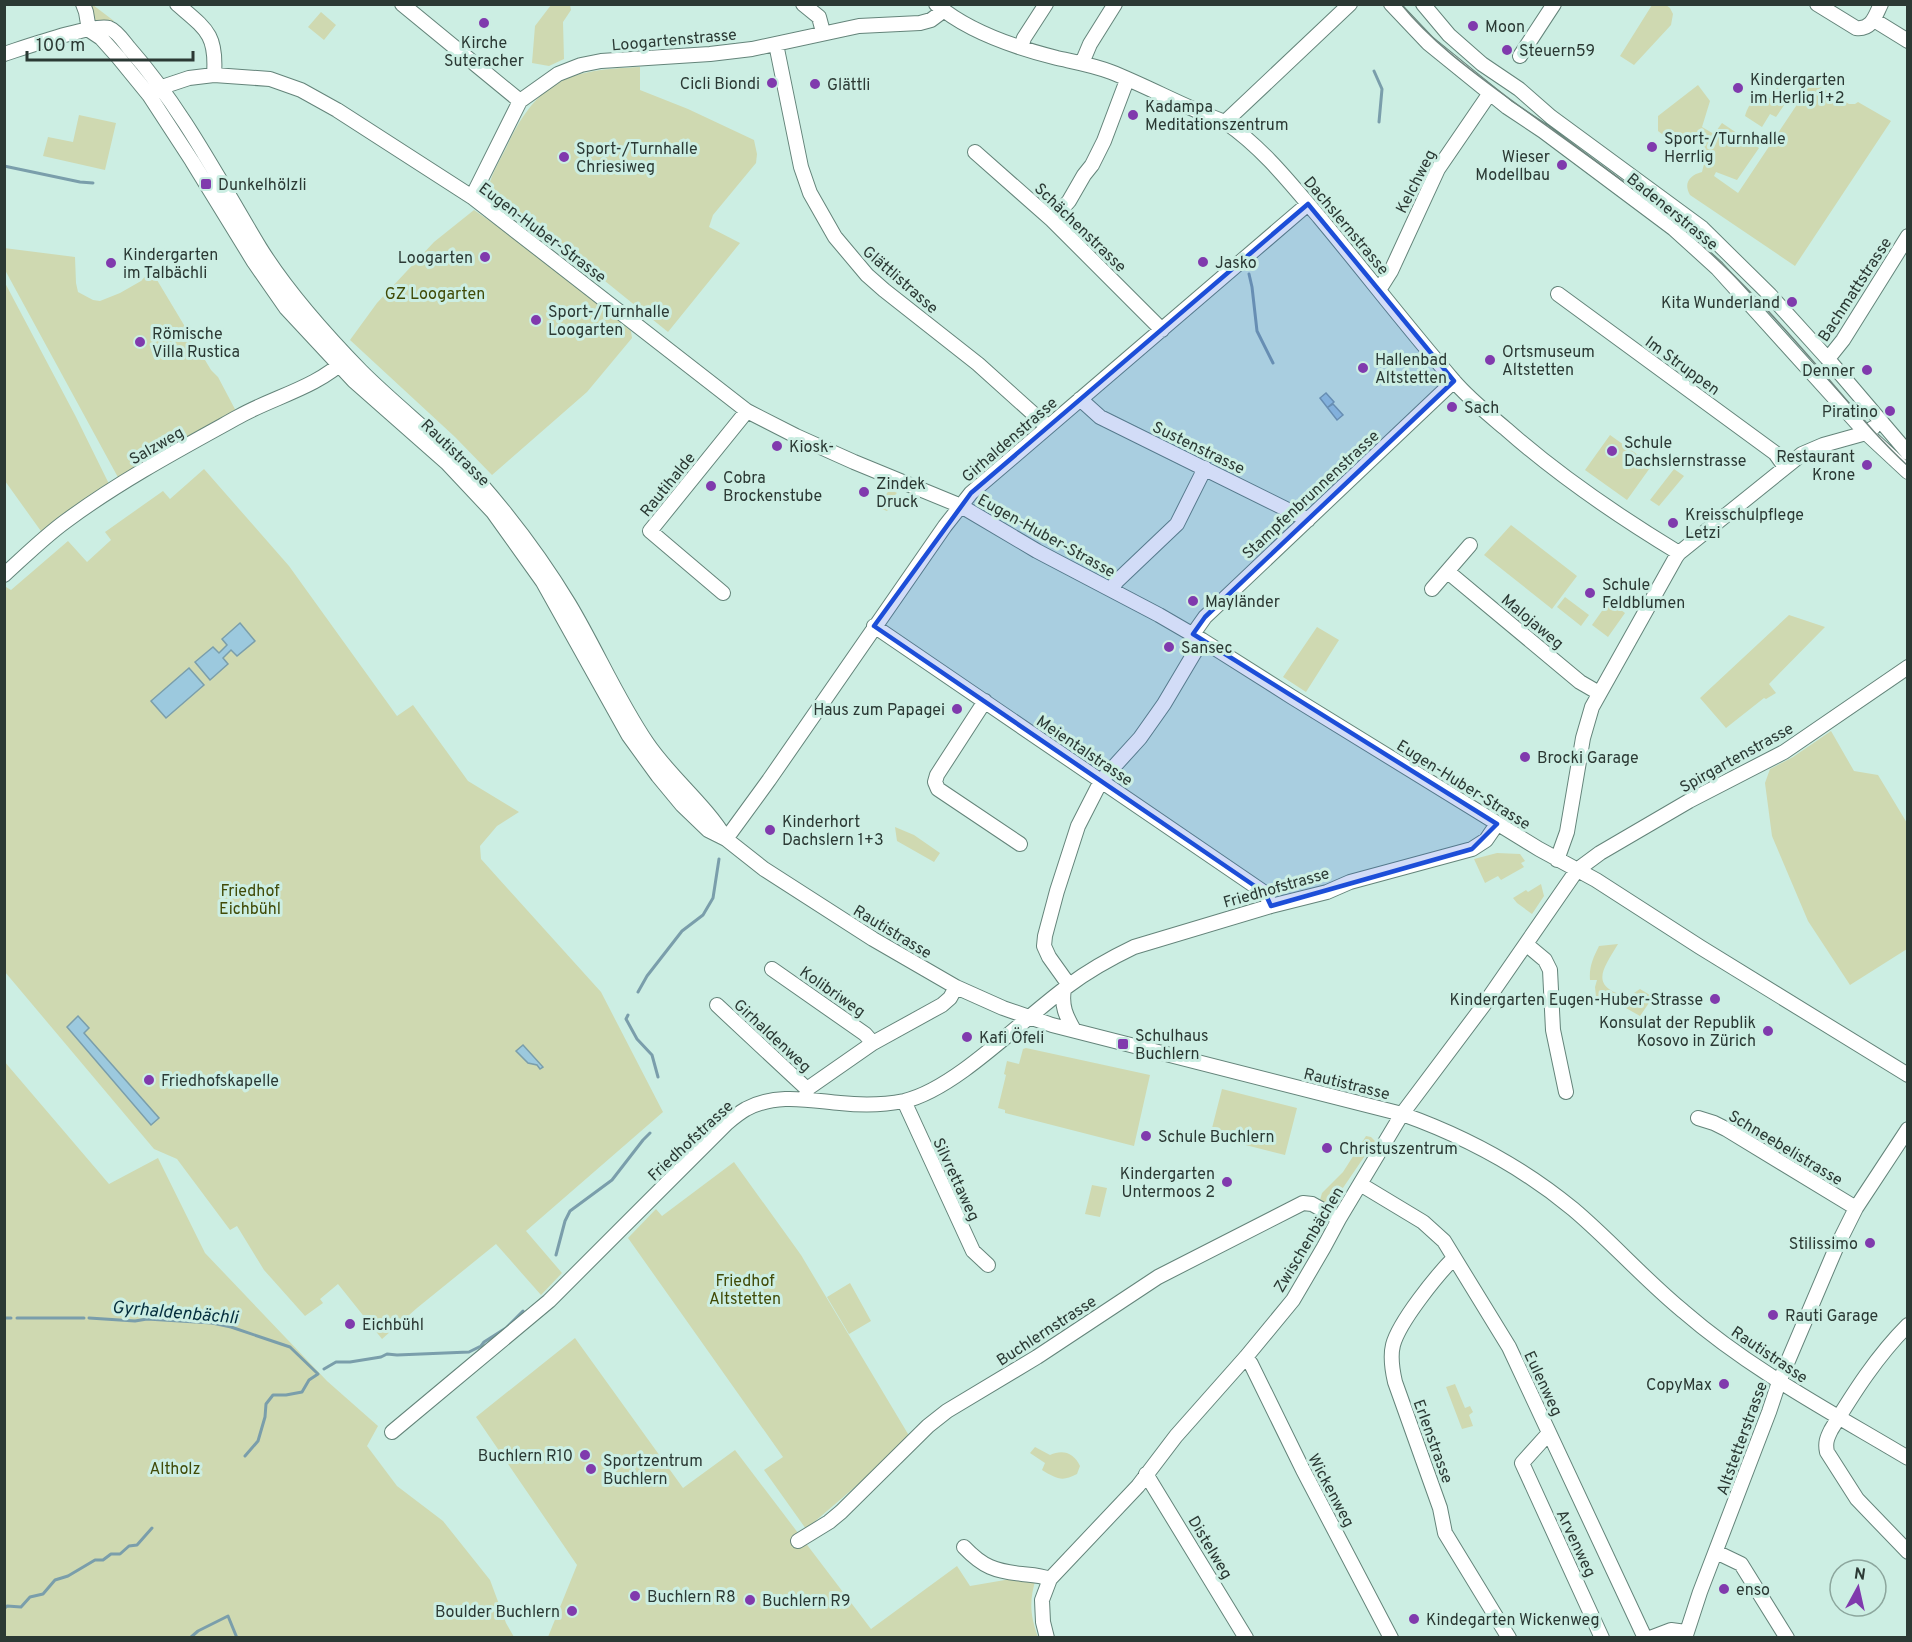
<svg xmlns="http://www.w3.org/2000/svg" width="1912" height="1642" font-family="Overpass,sans-serif">
<style>
.green{fill:#cfd9b1}
.water{fill:#9cc9de;stroke:#7a9eab;stroke-width:1.5}
.lines{fill:none;stroke-linecap:round;stroke-linejoin:round}
.stream{stroke:#7a9eab;stroke-width:3}
.minor-casing{stroke:#64847a;stroke-width:16}
.minor{stroke:#fff;stroke-width:14}
.tram{stroke:#70867f;stroke-width:1.5}
.marked{fill:#1d4ed8;fill-opacity:0.2;stroke:#1d4ed8;stroke-width:4.5;stroke-linejoin:round}
.poi-dot{fill:#803aad;stroke:#cceee3;stroke-width:2}
.labels{text-anchor:middle;stroke-width:6;stroke-linejoin:round;paint-order:stroke}
.poi-label{font-size:16px;fill:#2b3934;stroke:#cceee3;text-anchor:start}
.street-label{font-size:16px;fill:#2b3934;stroke:#cceee3}
.park-label{font-size:16px;fill:#404a07;stroke:#cceee3}
.water-label{font-size:18px;font-style:italic;fill:#042e3d;stroke:#cceee3}
</style>
<rect width="100%" height="100%" fill="#cceee3"/>
<path class="green" d="M92,5H93L114,21L95,22L93,18Z
M551,5H570L571,10L563,22L564,59L549,66L532,63L535,26Z
M1652,5H1666L1670,8L1673,14L1671,25L1634,65L1620,56Z
M321,12L336,25L324,40L308,27Z
M640,67V90L688,109L754,140L757,154L756,163L713,215L709,227L740,243L668,332L553,239L494,195L489,186C492,172 502,157 508,144C540,78 570,70 640,67Z
M1812,82L1849,104H1855L1858,102L1891,121L1795,266L1690,195C1683,183 1690,175 1702,172L1704,164L1698,157L1705,147L1693,139L1679,147L1658,131V116L1698,85L1710,101L1702,127L1714,134L1722,123L1759,148L1737,180L1716,172L1714,176L1738,193Z
M1778,86L1791,95L1776,117L1770,114L1762,127L1745,116C1750,100 1754,101 1770,98Z
M79,115L116,123L105,170L43,156L48,137L73,142Z
M474,210L525,245L631,331L632,338L587,392L492,475L455,437L350,340L377,303L434,242Z
M4,248L75,257L76,283L78,292L93,300L100,301L120,293L141,281L151,270L211,370L218,377L237,413L120,481L5,270Z
M4,281L76,417L111,488L43,534L5,481Z
M1610,435L1652,465L1627,500L1585,470Z
M204,469L289,566L397,716L413,705L468,781L519,812L497,826L480,846L481,859L601,992L663,1112L526,1231L562,1273L541,1295L496,1244L417,1308L382,1339L338,1284L320,1299L323,1303L305,1316L264,1270L237,1226L230,1230L177,1159L154,1149L5,972L4,588L6,587L11,590L68,541L87,562L111,540L105,532L163,491L170,499Z
M1674,469L1684,476L1659,506L1650,500Z
M890,489L897,493L892,498L895,501L887,511L877,507Z
M1511,525L1577,576L1552,609L1484,555Z
M1565,597L1589,615L1581,626L1557,607Z
M1609,601L1625,613L1608,637L1592,625Z
M1789,615L1825,627L1769,684L1776,693L1766,699L1764,698L1726,728L1700,698Z
M1317,627L1339,640L1306,692L1283,677Z
M1831,731L1854,771L1878,775L1907,823V949L1850,985L1808,921L1772,836L1765,783L1770,769L1793,757Z
M895,827L914,835L940,853L934,862L897,841Z
M1497,853L1520,854L1525,861L1521,863L1524,867L1501,880L1498,876L1485,883L1474,859Z
M1541,884L1544,896L1532,914L1517,903L1513,898L1526,890L1528,892Z
M1618,944C1602,971 1589,986 1628,997L1640,989L1653,997L1640,1016L1617,1003L1603,1001L1596,996L1595,987L1597,980H1590C1589,967 1593,958 1599,946Z
M1026,1048L1150,1075L1134,1146L1005,1113V1110L998,1108L1006,1075L1004,1074L1007,1061L1019,1064L1023,1049Z
M4,1061L109,1184L158,1158L205,1253L327,1381L378,1426L367,1446L397,1486L443,1521L490,1580L506,1623L514,1637H5Z
M1222,1089L1297,1108L1285,1155L1210,1136Z
M1366,1136L1371,1137L1375,1141L1334,1201C1329,1204 1324,1203 1320,1200L1322,1193L1343,1172Z
M734,1162L801,1255L911,1439L806,1529L764,1470L783,1457L628,1238L656,1209L662,1216Z
M1092,1185L1107,1188L1100,1217L1085,1214Z
M850,1283L871,1321L849,1334L827,1297Z
M575,1338L683,1488L735,1450L871,1629L957,1566L970,1586L1028,1576L1036,1578C1029,1601 1030,1615 1038,1637H548L577,1565L476,1417Z
M1455,1384L1465,1408L1470,1406L1473,1412L1469,1415L1473,1426L1462,1429L1446,1387Z
M1035,1447L1050,1455C1063,1449 1074,1453 1080,1466L1077,1474C1062,1482 1057,1479 1042,1470L1045,1463L1030,1453Z"/>
<path class="water" d="M1326,393L1334,402L1328,407L1333,404L1343,415L1337,420L1320,398Z
M240,623L255,641L237,656L231,650L223,658L228,664L210,680L195,662L213,647L219,653L227,645L222,639Z
M189,668L204,685L166,718L151,701Z
M78,1016L89,1028L84,1033L159,1118L151,1125L67,1027Z
M523,1045L543,1067L540,1069L537,1065L528,1063L516,1051Z"/>
<g class="lines">
<path class="stream" d="M1374,71L1382,89L1379,122
M4,166L80,182L93,183
M1249,274L1252,287L1257,331L1273,363
M638,992L647,976L682,931L703,915L713,898L719,859
M628,1015L626,1019L637,1039L652,1055L658,1077
M556,1255L565,1221L570,1211L612,1180L643,1140L650,1133
M4,1318H11
M17,1318H84
M89,1318L135,1321L147,1319L212,1323L231,1327L290,1347L318,1374
M324,1369L336,1362H350L381,1357L387,1354L397,1355L469,1352L481,1346L484,1342L506,1328L523,1311
M245,1456L258,1441L265,1417L266,1404L273,1395H286L302,1392L309,1380L318,1374
M4,1609L7,1606L21,1607L30,1597L43,1594L55,1580L68,1576L95,1560H103L111,1554H120L129,1546L137,1545L152,1528
M190,1638L198,1631L228,1616L237,1638"/>
<g class="minor-casing">
<path id="minor" d="M83,4L86,12L89,30L101,38L118,57L149,95L192,161L254,262L286,308L354,381L447,463L493,512L543,582L629,736L658,776L682,805L708,830L726,839L764,869L873,939L956,987L1003,1008L1052,1025L1402,1114C1464,1136 1522,1167 1573,1209C1611,1241 1644,1279 1683,1311C1751,1370 1831,1412 1908,1458
M177,4C206,29 217,34 214,75
M402,4L520,101
M803,4L819,17L823,32
M936,4C967,31 1017,48 1057,58C1075,62 1093,65 1111,72C1149,87 1186,108 1225,122C1263,148 1291,184 1320,218C1365,272 1407,327 1453,380C1468,398 1487,413 1506,429C1559,476 1618,516 1679,553
M1391,4L1428,43L1507,107L1543,131L1674,229L1717,268L1866,433L1908,472
M1423,4L1449,35L1482,64L1519,89L1551,117L1702,228L1770,295L1827,358L1908,453
M1817,4L1856,28C1872,30 1875,16 1881,4
M1874,20L1908,41
M776,44L801,167L810,193L835,237L867,275L884,290L978,364L1048,427
M1021,47L1024,38L1046,4
M4,54C23,48 94,23 109,28C117,31 124,42 129,48C182,108 219,180 260,248C288,293 324,333 361,371C400,410 445,443 481,484C514,522 543,561 569,604C596,649 617,699 647,743C670,777 705,804 726,839
M1520,56L1554,4
M1082,63L1090,44L1115,4
M149,95L162,87L189,78L214,75L270,79L301,90L337,110L472,197L747,411L796,436L854,462L961,506L1037,551L1159,615L1202,640L1292,697L1539,849L1596,880L1700,947L1908,1075
M1225,122L1350,4
M975,152L1052,220L1162,330
M472,197L520,101L558,74L581,65L601,61L710,54L752,49L859,26L920,23L931,20L943,11
M1052,220L1069,201L1084,175L1092,165L1104,141L1127,80
M1379,290L1391,271L1438,169L1490,93
M1558,294L1775,453L1785,467
M1827,358L1831,355L1843,340L1908,236
M1080,399L1100,417L1308,520
M1448,572L1580,682L1599,693
M4,575C25,556 44,537 66,521C120,481 180,449 238,417C273,397 316,388 346,359
M1432,589L1470,545
M1112,590L1116,582L1177,524L1205,468
M723,593L650,531L747,411
M874,626L1265,893L1271,906
M1193,634L1205,617L1454,381
M985,701L937,775L935,782L938,789L1020,844
M726,839L769,780L945,526L971,493L1308,204
M1557,860L1567,832L1583,738L1592,707L1676,557L1679,553L1802,454L1823,445L1866,433L1873,428
M1527,945L1545,960L1550,970L1553,1030L1566,1092
M772,969L865,1034L873,1043
M1069,985L1049,957L1044,946L1045,936L1057,891L1078,826L1101,781L1140,738L1164,704L1202,640
M1064,989C1061,1006 1066,1016 1074,1030
M717,1005L807,1089
M806,1099L807,1089L873,1043L942,1005L950,998L956,987
M904,1101L973,1251L988,1265
M1698,1118L1714,1123L1726,1129L1856,1208
M1360,1184L1423,1222L1444,1241L1509,1347L1645,1638
M1454,1258C1437,1275 1399,1322 1393,1345C1390,1357 1392,1369 1395,1382L1440,1508L1445,1533L1509,1638
M1908,1325C1877,1356 1854,1392 1831,1430C1827,1438 1825,1443 1827,1452L1857,1499L1908,1552
M1246,1357L1251,1364L1303,1470L1391,1638
M392,1432L549,1301L727,1123C733,1118 739,1113 746,1109C776,1093 808,1100 840,1103C859,1105 884,1105 904,1101C926,1096 946,1083 964,1070C1000,1044 1032,1013 1068,986C1088,971 1111,958 1134,947L1271,906L1327,892L1350,882L1472,849L1486,840L1497,824
M1549,1433L1522,1463L1602,1638
M1146,1474L1246,1638
M798,1541L829,1522L841,1512L928,1426L947,1411L1037,1357L1158,1277L1303,1203L1312,1204L1339,1219
M964,1547C983,1567 995,1571 1022,1574C1033,1575 1040,1575 1050,1579
M1716,1552L1741,1564L1787,1638
M1047,1638L1043,1622L1042,1600L1050,1579L1138,1486L1176,1436L1246,1357L1293,1300L1324,1247L1339,1219L1402,1114L1483,1006L1577,870L1600,853L1689,801L1784,752L1908,667
M1650,1638L1671,1630L1686,1632
M1685,1638L1700,1592L1769,1412L1779,1382L1836,1248L1856,1208L1908,1129"/>
</g>
<use href="#minor" class="minor"/>
<path class="tram" d="M1401,4C1431,41 1469,69 1507,97C1568,142 1632,185 1689,234C1736,274 1778,321 1819,368C1848,401 1875,436 1908,466"/>
</g>
<path class="marked" d="M1308,204L1454,381L1205,617L1193,634L1497,824L1472,849L1271,906L1265,893L874,626L971,493Z"/>
<g class="poi-dot">
<circle cx="484" cy="23" r="6"/>
<circle cx="1473" cy="26" r="6"/>
<circle cx="1507" cy="50" r="6"/>
<circle cx="772" cy="83" r="6"/>
<circle cx="815" cy="84" r="6"/>
<circle cx="1738" cy="88" r="6"/>
<circle cx="1133" cy="115" r="6"/>
<circle cx="1652" cy="147" r="6"/>
<circle cx="564" cy="157" r="6"/>
<circle cx="1562" cy="165" r="6"/>
<rect x="200" y="178" width="12" height="12" rx="3"/>
<circle cx="485" cy="257" r="6"/>
<circle cx="1203" cy="262" r="6"/>
<circle cx="111" cy="263" r="6"/>
<circle cx="1792" cy="302" r="6"/>
<circle cx="536" cy="320" r="6"/>
<circle cx="140" cy="342" r="6"/>
<circle cx="1490" cy="360" r="6"/>
<circle cx="1363" cy="368" r="6"/>
<circle cx="1867" cy="370" r="6"/>
<circle cx="1452" cy="407" r="6"/>
<circle cx="1890" cy="411" r="6"/>
<circle cx="777" cy="446" r="6"/>
<circle cx="1612" cy="451" r="6"/>
<circle cx="1867" cy="465" r="6"/>
<circle cx="711" cy="486" r="6"/>
<circle cx="864" cy="492" r="6"/>
<circle cx="1673" cy="523" r="6"/>
<circle cx="1590" cy="593" r="6"/>
<circle cx="1193" cy="601" r="6"/>
<circle cx="1169" cy="647" r="6"/>
<circle cx="957" cy="709" r="6"/>
<circle cx="1525" cy="757" r="6"/>
<circle cx="770" cy="830" r="6"/>
<circle cx="1715" cy="999" r="6"/>
<circle cx="1768" cy="1031" r="6"/>
<circle cx="967" cy="1037" r="6"/>
<rect x="1117" y="1038" width="12" height="12" rx="3"/>
<circle cx="149" cy="1080" r="6"/>
<circle cx="1146" cy="1136" r="6"/>
<circle cx="1327" cy="1148" r="6"/>
<circle cx="1227" cy="1182" r="6"/>
<circle cx="1870" cy="1243" r="6"/>
<circle cx="1773" cy="1315" r="6"/>
<circle cx="350" cy="1324" r="6"/>
<circle cx="1724" cy="1384" r="6"/>
<circle cx="585" cy="1455" r="6"/>
<circle cx="591" cy="1469" r="6"/>
<circle cx="1724" cy="1589" r="6"/>
<circle cx="635" cy="1596" r="6"/>
<circle cx="750" cy="1600" r="6"/>
<circle cx="572" cy="1611" r="6"/>
<circle cx="1414" cy="1619" r="6"/>
</g>
<g class="labels">
<g class="poi-label">
<text x="1485" y="32">Moon</text>
<text x="484" y="48" text-anchor="middle">Kirche<tspan x="484" dy="18">Suteracher</tspan></text>
<text x="1519" y="56">Steuern59</text>
<text x="1750" y="85">Kindergarten<tspan x="1750" dy="18">im Herlig 1+2</tspan></text>
<text x="760" y="89" text-anchor="end">Cicli Biondi</text>
<text x="827" y="90">Glättli</text>
<text x="1145" y="112">Kadampa<tspan x="1145" dy="18">Meditationszentrum</tspan></text>
<text x="1664" y="144">Sport-/Turnhalle<tspan x="1664" dy="18">Herrlig</tspan></text>
<text x="576" y="154">Sport-/Turnhalle<tspan x="576" dy="18">Chriesiweg</tspan></text>
<text x="1550" y="162" text-anchor="end">Wieser<tspan x="1550" dy="18">Modellbau</tspan></text>
<text x="218" y="190">Dunkelhölzli</text>
<text x="123" y="260">Kindergarten<tspan x="123" dy="18">im Talbächli</tspan></text>
<text x="473" y="263" text-anchor="end">Loogarten</text>
<text x="1215" y="268">Jasko</text>
<text x="1780" y="308" text-anchor="end">Kita Wunderland</text>
<text x="548" y="317">Sport-/Turnhalle<tspan x="548" dy="18">Loogarten</tspan></text>
<text x="152" y="339">Römische<tspan x="152" dy="18">Villa Rustica</tspan></text>
<text x="1502" y="357">Ortsmuseum<tspan x="1502" dy="18">Altstetten</tspan></text>
<text x="1375" y="365">Hallenbad<tspan x="1375" dy="18">Altstetten</tspan></text>
<text x="1855" y="376" text-anchor="end">Denner</text>
<text x="1464" y="413">Sach</text>
<text x="1878" y="417" text-anchor="end">Piratino</text>
<text x="1624" y="448">Schule<tspan x="1624" dy="18">Dachslernstrasse</tspan></text>
<text x="789" y="452">Kiosk-</text>
<text x="1855" y="462" text-anchor="end">Restaurant<tspan x="1855" dy="18">Krone</tspan></text>
<text x="723" y="483">Cobra<tspan x="723" dy="18">Brockenstube</tspan></text>
<text x="876" y="489">Zindek<tspan x="876" dy="18">Druck</tspan></text>
<text x="1685" y="520">Kreisschulpflege<tspan x="1685" dy="18">Letzi</tspan></text>
<text x="1602" y="590">Schule<tspan x="1602" dy="18">Feldblumen</tspan></text>
<text x="1205" y="607">Mayländer</text>
<text x="1181" y="653">Sansec</text>
<text x="945" y="715" text-anchor="end">Haus zum Papagei</text>
<text x="1537" y="763">Brocki Garage</text>
<text x="782" y="827">Kinderhort<tspan x="782" dy="18">Dachslern 1+3</tspan></text>
<text x="1703" y="1005" text-anchor="end">Kindergarten Eugen-Huber-Strasse</text>
<text x="1756" y="1028" text-anchor="end">Konsulat der Republik<tspan x="1756" dy="18">Kosovo in Zürich</tspan></text>
<text x="1135" y="1041">Schulhaus<tspan x="1135" dy="18">Buchlern</tspan></text>
<text x="979" y="1043">Kafi Öfeli</text>
<text x="161" y="1086">Friedhofskapelle</text>
<text x="1158" y="1142">Schule Buchlern</text>
<text x="1339" y="1154">Christuszentrum</text>
<text x="1215" y="1179" text-anchor="end">Kindergarten<tspan x="1215" dy="18">Untermoos 2</tspan></text>
<text x="1858" y="1249" text-anchor="end">Stilissimo</text>
<text x="1785" y="1321">Rauti Garage</text>
<text x="362" y="1330">Eichbühl</text>
<text x="1712" y="1390" text-anchor="end">CopyMax</text>
<text x="573" y="1461" text-anchor="end">Buchlern R10</text>
<text x="603" y="1466">Sportzentrum<tspan x="603" dy="18">Buchlern</tspan></text>
<text x="1736" y="1595">enso</text>
<text x="647" y="1602">Buchlern R8</text>
<text x="762" y="1606">Buchlern R9</text>
<text x="560" y="1617" text-anchor="end">Boulder Buchlern</text>
<text x="1426" y="1625">Kindegarten Wickenweg</text>
</g>
<g class="street-label">
<text transform="translate(674 39) rotate(-5)" y="6">Loogartenstrasse</text>
<text transform="translate(1415 181) rotate(-63)" y="6">Kelchweg</text>
<text transform="translate(1673 211) rotate(39)" y="6">Badenerstrasse</text>
<text transform="translate(1347 225) rotate(50)" y="6">Dachslernstrasse</text>
<text transform="translate(1081 227) rotate(44)" y="6">Schächenstrasse</text>
<text transform="translate(543 232) rotate(37)" y="6">Eugen-Huber-Strasse</text>
<text transform="translate(901 279) rotate(41)" y="6">Glättlistrasse</text>
<text transform="translate(1854 289) rotate(-57)" y="6">Bachmattstrasse</text>
<text transform="translate(1683 365) rotate(36)" y="6">Im Struppen</text>
<text transform="translate(1009 439) rotate(-41)" y="6">Girhaldenstrasse</text>
<text transform="translate(156 445) rotate(-30)" y="6">Salzweg</text>
<text transform="translate(1199 447) rotate(26)" y="6">Sustenstrasse</text>
<text transform="translate(456 452) rotate(44)" y="6">Rautistrasse</text>
<text transform="translate(667 484) rotate(-51)" y="6">Rautihalde</text>
<text transform="translate(1310 494) rotate(-43)" y="6">Stampfenbrunnenstrasse</text>
<text transform="translate(1047 535) rotate(29)" y="6">Eugen-Huber-Strasse</text>
<text transform="translate(1533 621) rotate(40)" y="6">Malojaweg</text>
<text transform="translate(1085 750) rotate(34)" y="6">Meientalstrasse</text>
<text transform="translate(1736 757) rotate(-29)" y="6">Spirgartenstrasse</text>
<text transform="translate(1464 784) rotate(32)" y="6">Eugen-Huber-Strasse</text>
<text transform="translate(1276 887) rotate(-16)" y="6">Friedhofstrasse</text>
<text transform="translate(893 931) rotate(31)" y="6">Rautistrasse</text>
<text transform="translate(833 991) rotate(35)" y="6">Kolibriweg</text>
<text transform="translate(773 1035) rotate(43)" y="6">Girhaldenweg</text>
<text transform="translate(1347 1083) rotate(14)" y="6">Rautistrasse</text>
<text transform="translate(690 1140) rotate(-43)" y="6">Friedhofstrasse</text>
<text transform="translate(1786 1147) rotate(31)" y="6">Schneebelistrasse</text>
<text transform="translate(957 1179) rotate(65)" y="6">Silvrettaweg</text>
<text transform="translate(1308 1239) rotate(-59)" y="6">Zwischenbächen</text>
<text transform="translate(1046 1330) rotate(-33)" y="6">Buchlernstrasse</text>
<text transform="translate(1770 1354) rotate(34)" y="6">Rautistrasse</text>
<text transform="translate(1544 1383) rotate(65)" y="6">Eulenweg</text>
<text transform="translate(1741 1438) rotate(-70)" y="6">Altstetterstrasse</text>
<text transform="translate(1434 1441) rotate(70)" y="6">Erlenstrasse</text>
<text transform="translate(1332 1490) rotate(62)" y="6">Wickenweg</text>
<text transform="translate(1577 1543) rotate(65)" y="6">Arvenweg</text>
<text transform="translate(1211 1547) rotate(59)" y="6">Distelweg</text>
</g>
<g class="park-label">
<text x="435" y="299">GZ Loogarten</text>
<text x="250" y="896">Friedhof<tspan x="250" dy="18">Eichbühl</tspan></text>
<text x="745" y="1286">Friedhof<tspan x="745" dy="18">Altstetten</tspan></text>
<text x="175" y="1474">Altholz</text>
</g>
<g class="water-label">
<text transform="translate(175 1312) rotate(5)" y="6">Gyrhaldenbächli</text>
</g>
</g>
<rect width="1912" height="1642" fill="none" stroke="#2b3934" stroke-width="12"/>
<g transform="translate(1858 1588) rotate(8)"><circle r="28" fill="#cceee3" stroke="#8ca69d" stroke-width="1.5"/>
<path d="M0-4.5L10 22L0 15L-10 22Z" fill="#803aad"/>
<text y="-9" font-size="16" font-weight="bold" text-anchor="middle" fill="#2b3934">N</text>
</g>
<path d="M27 51v9h166v-9" fill="none" stroke="#2b3934" stroke-width="3"/>
<text x="36" y="51" font-size="18" fill="#2b3934" stroke="#cceee3" stroke-width="4.5" paint-order="stroke">100 m</text>
</svg>
